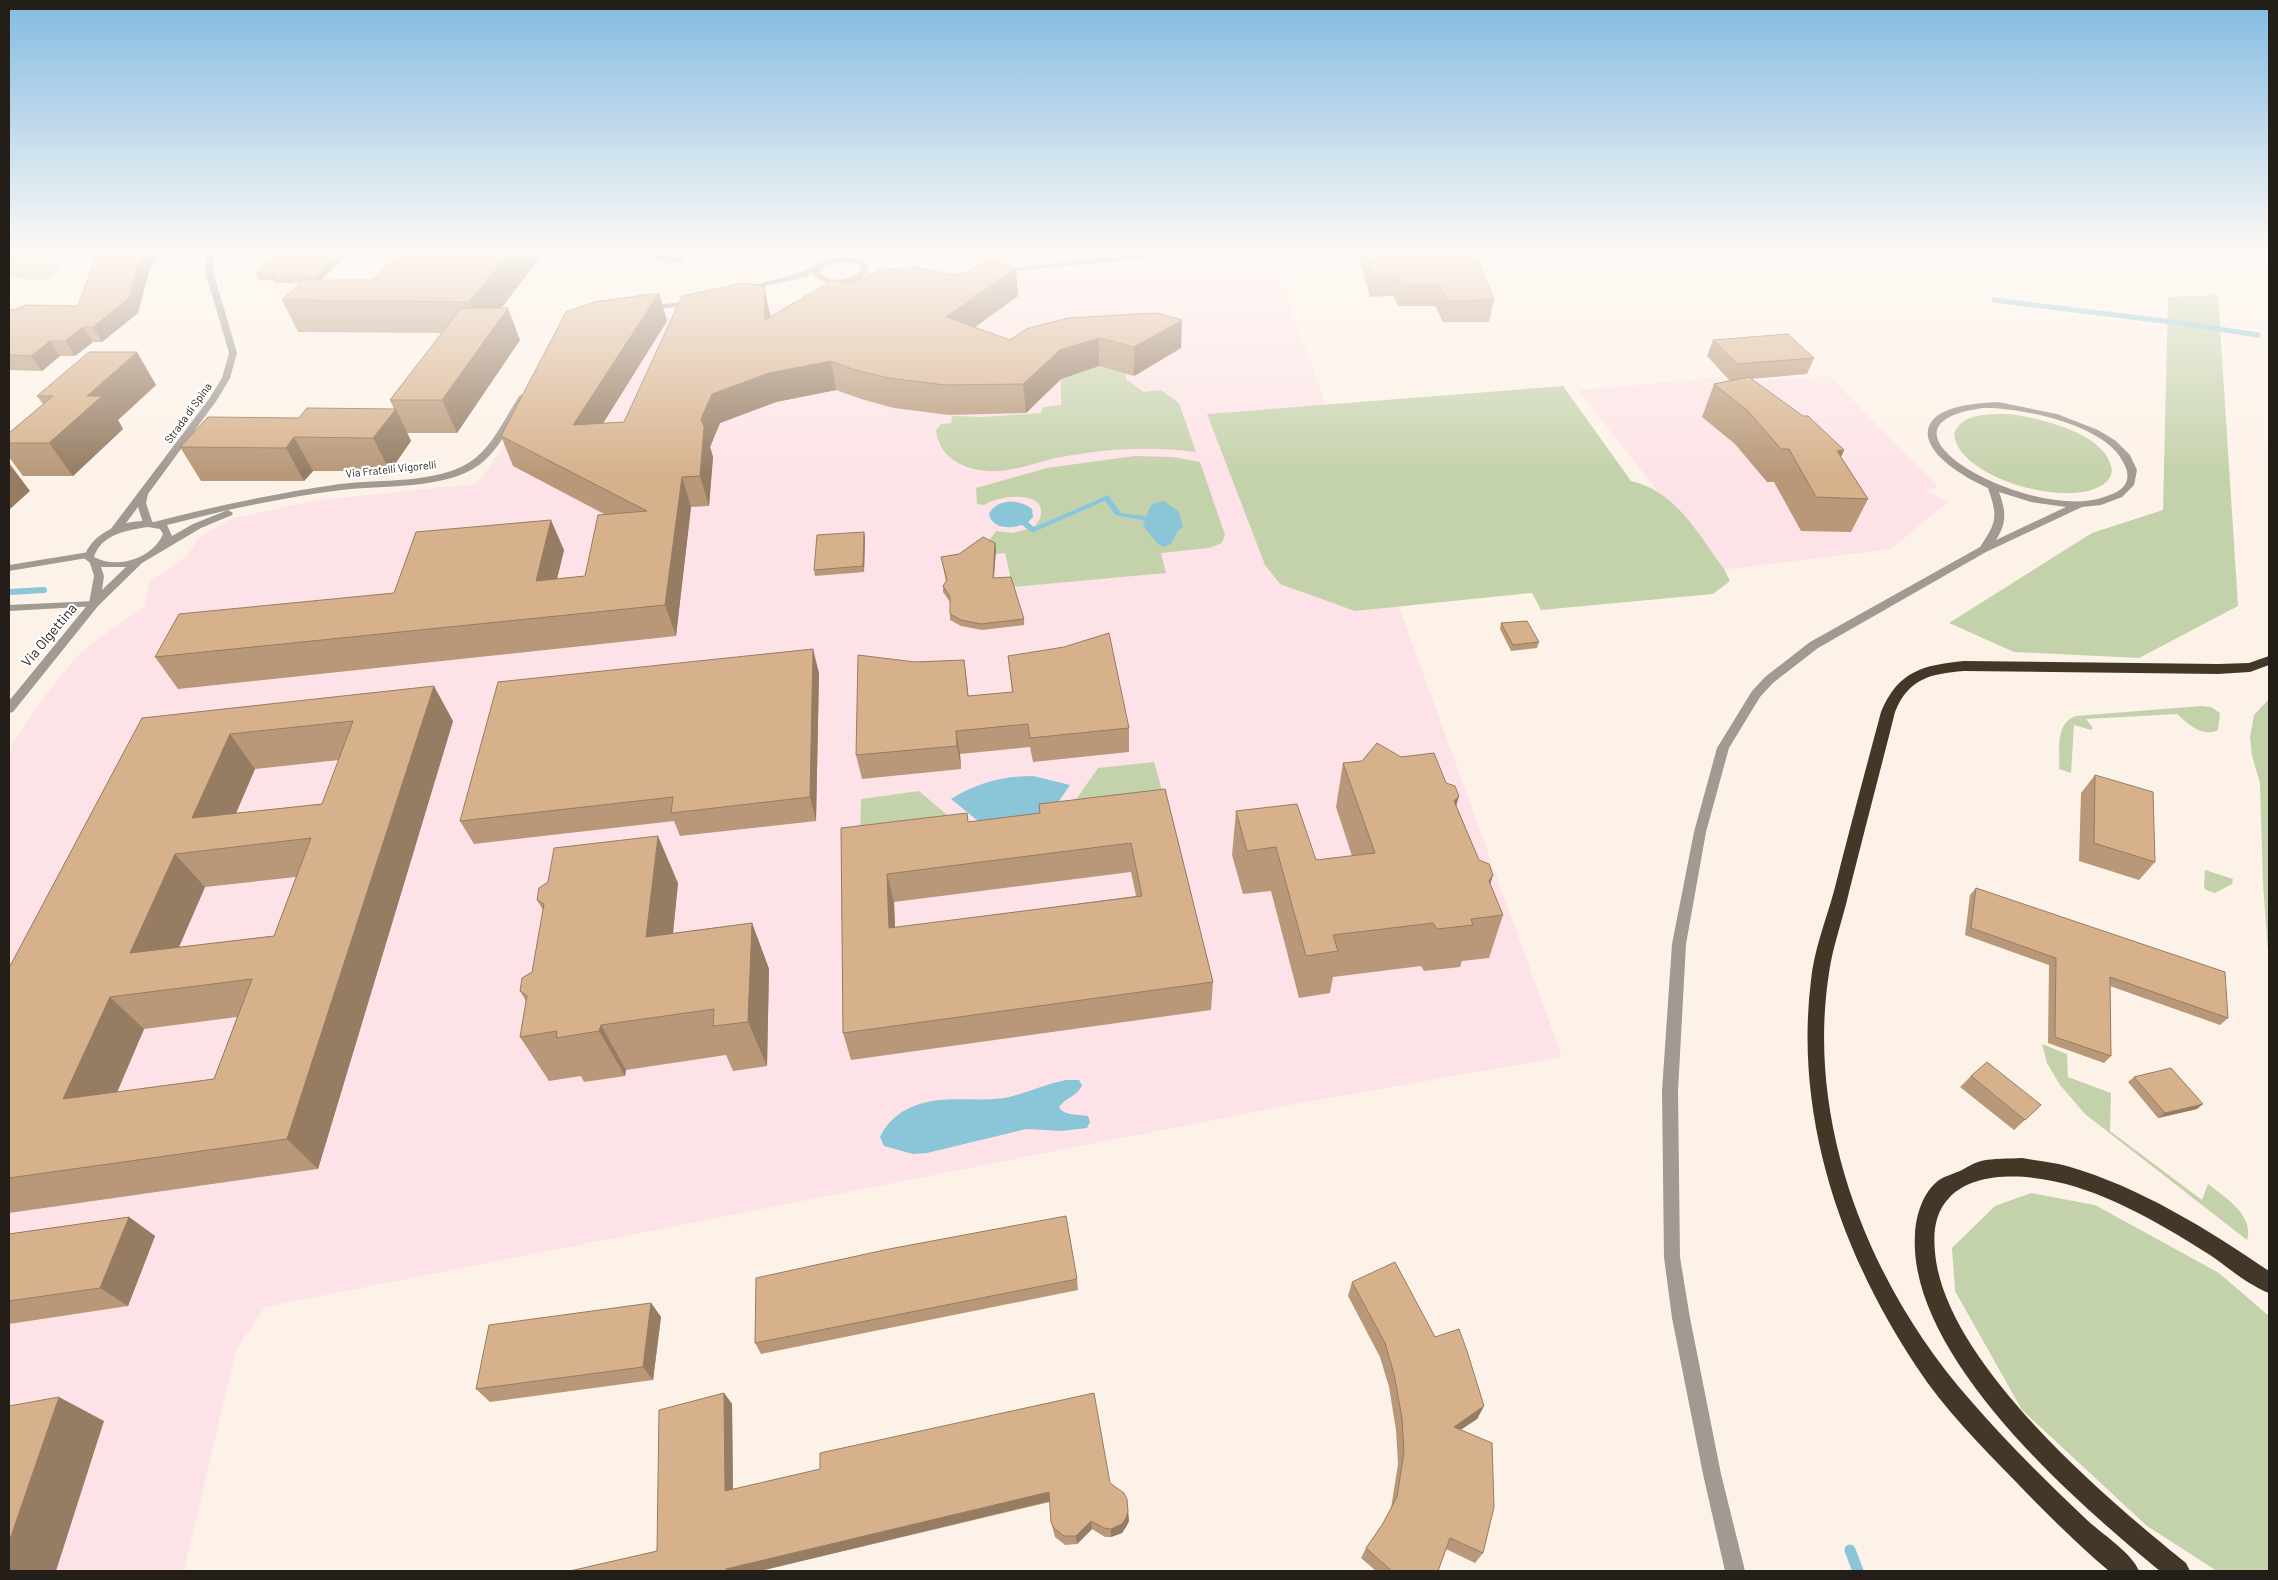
<svg xmlns="http://www.w3.org/2000/svg" width="2278" height="1580" font-family="Barlow,sans-serif">
<style>
.commercial{fill:#fde3e7}
.green{fill:#c4d2ab}
.water{fill:#8ac6d8}
.lines{fill:none;stroke-linecap:round;stroke-linejoin:round}
.stream-far2{stroke:#8ac6d8;stroke-width:5}
.stream-far1{stroke:#8ac6d8;stroke-width:6}
.stream{stroke:#8ac6d8;stroke-width:11}
.minor{fill:#a09a92;fill-rule:evenodd}
.tertiary{fill:#a09a92;fill-rule:evenodd}
.motorway{fill:#433828;fill-rule:evenodd}
.wall{fill:#b89878;fill-rule:evenodd}
.shaded-wall{fill:#967c62}
.building{fill:#d6b18c;stroke:#967c62;fill-rule:evenodd}
.labels{text-anchor:middle;stroke-width:4.5;stroke-linejoin:round;paint-order:stroke}
.far-street-label{font-size:11px;fill:#241e18;stroke:#fff}
.street-label{font-size:14px;fill:#241e18;stroke:#fff}
</style>
<rect width="100%" height="100%" fill="#fdf2e8"/>
<path class="commercial" d="M1240,253H1271L1562,1057L1279,1107L265,1307L236,1350L184,1571H9V749L38,705L75,658L96,640L144,607L149,582L187,556L199,537L233,518L318,500L475,484L489,468L565,348L607,323Z
M1829,376L1938,487L1924,490L1948,502L1891,549L1720,570L1578,390L1723,377L1730,383Z"/>
<path class="green" d="M9,253H65L60,267L48,279L9,278Z
M2218,295L2238,606L2139,658L2014,652L1949,623L2092,533L2163,510L2168,297Z
M1099,366L1126,374V379L1143,392L1161,390L1179,403L1196,452C1164,448 1133,448 1101,451C1086,453 1070,455 1055,458C1039,462 1023,468 1007,470C977,475 939,464 936,430L941,424L951,423L952,416L982,417L1041,413L1043,407L1061,405V379Z
M1563,386L1631,481C1676,491 1698,534 1724,569L1730,581L1713,594L1541,610L1532,593L1355,611L1280,584L1265,565L1207,414Z
M2010,414C2038,418 2103,432 2111,466C2113,472 2111,478 2105,483C2073,510 1958,479 1954,434C1962,412 1990,414 2010,414Z
M1134,456L1173,457L1200,462L1225,535L1222,543L1209,548L1161,553L1166,573L1013,587L1005,553L993,554L983,549L996,531L1013,533L1027,529L1032,533L1105,501L1115,515L1145,521L1177,532L1183,527L1146,517L1121,513L1108,495L1034,527C1036,523 1041,520 1041,514C1044,489 996,496 984,505L977,504L976,488L1047,468Z
M2269,699V966L2263,883L2260,783L2252,756L2250,737L2254,715Z
M2201,706L2211,707L2220,713L2218,730C2202,738 2187,723 2177,714L2086,719L2093,728L2091,730L2074,725L2071,773L2059,769C2060,749 2055,723 2076,716Z
M1154,762L1166,804L1064,817L1098,768Z
M919,791L966,831L860,844L861,799Z
M2205,870L2233,879L2232,884L2215,893L2206,890L2204,887Z
M2042,1044L2067,1054L2068,1077L2111,1093L2110,1131L2202,1200L2208,1184C2224,1196 2255,1216 2247,1240L2085,1114L2060,1085L2047,1063Z
M2031,1193L2095,1205L2219,1273L2269,1316V1571H2217L2147,1526L2022,1410L1955,1291L1952,1248L1995,1206Z"/>
<path class="water" d="M1108,495L1121,513L1146,516L1152,504L1164,501L1179,512L1183,527L1177,532L1171,544L1163,547L1158,544L1143,526L1145,521L1115,515L1105,501L1032,533L1022,525C1010,529 992,529 989,514C996,499 1020,498 1032,509L1033,517L1028,522L1034,527Z
M1033,776L1070,785L1042,826L993,833L951,799C977,783 1002,776 1033,776Z
M1066,1080H1079L1082,1085C1078,1096 1066,1097 1059,1107C1064,1116 1078,1114 1088,1116L1090,1122L1087,1128L1062,1131L1026,1129L927,1153L913,1154L884,1146L880,1137C885,1126 892,1119 902,1112C935,1092 968,1103 1004,1098C1025,1094 1045,1084 1066,1080Z"/>
<g class="lines">
<path class="stream-far2" d="M1994,300L2180,323L2258,335"/>
<path class="stream-far1" d="M9,592L44,590"/>
<path class="stream" d="M1850,1550L1858,1571"/>
<path class="minor" d="M206,253H214L213,271L237,353L230,378L217,400L148,494L146,503L153,524L152,526H144L138,507L118,534H110V530L209,399L222,378L229,353L205,271Z
M1998,402L2057,414L2098,430L2116,441L2130,455L2137,470L2134,485L2122,497L2101,505L2082,507L1986,552L1818,648L1773,683L1760,697L1729,748L1706,832L1686,944L1678,1091L1680,1257L1690,1318L1721,1474L1745,1571H1725L1703,1474L1672,1318L1664,1257L1662,1091L1672,944L1694,832L1717,748L1752,691L1765,677L1810,642L1980,547C1997,522 1998,517 1988,488C1969,480 1916,451 1930,424C1940,405 1979,403 1998,402ZM1983,408C2020,407 2106,425 2123,462C2127,469 2129,475 2126,483C2121,492 2112,494 2104,497C2033,523 1852,426 1983,408ZM1999,492L2031,502L2066,507L1996,540C2007,523 2006,511 1999,492Z
M89,552L94,555L93,557L9,571V565Z
M94,601L98,602L99,604L98,606L9,611V605Z"/>
<path class="tertiary" d="M1153,253H1177L1173,255L999,273L995,271L999,269Z
M843,257L862,260L868,265V272L862,278H877L881,280L877,282C859,282 822,290 812,273L806,277L741,291L737,289L800,273L824,261ZM843,261L857,264L861,268L860,271C849,280 832,284 820,273L826,266Z
M979,271L983,273L982,275L939,279L935,277L939,275Z
M693,301L697,303L696,305L645,310L641,308L645,306Z
M523,394L527,397C513,419 501,449 479,465C445,490 381,485 341,490C303,495 265,502 228,510L233,513L232,515L201,528L142,563L98,606L13,712L9,713V701L89,603L94,576L90,563L84,558C91,532 128,517 154,522C215,506 277,493 340,484C380,479 436,484 470,462C493,447 505,417 520,395ZM228,510L193,524L172,536L167,525ZM148,527L160,529L163,534C153,558 117,570 94,557C101,534 128,530 148,527ZM101,567H126L102,590L104,576Z"/>
<path class="motorway" d="M2269,656V665L2250,672L2218,674L1964,671C1930,674 1909,678 1895,712C1880,772 1864,832 1849,892C1843,919 1833,945 1829,973C1805,1126 1871,1288 1971,1401C2007,1443 2047,1482 2087,1520C2102,1534 2132,1553 2139,1571H2109C2077,1544 2047,1514 2018,1484C1982,1447 1944,1409 1916,1366C1841,1253 1794,1117 1811,980C1814,950 1826,920 1834,891C1849,831 1865,772 1881,712C1898,671 1923,665 1964,661L2218,664L2249,663Z
M2022,1158C2037,1161 2053,1162 2067,1166C2140,1187 2207,1229 2269,1271V1293C2248,1285 2229,1268 2210,1255C2166,1227 2117,1198 2066,1184C2032,1175 1976,1169 1949,1198C1935,1213 1933,1232 1935,1252C1944,1361 2104,1497 2186,1563L2190,1571H2160C2074,1501 1907,1355 1915,1234C1916,1215 1923,1192 1939,1180C1945,1176 1953,1174 1960,1171C1966,1168 1973,1163 1981,1161C1993,1158 2009,1159 2022,1158Z"/>
</g>
<path class="wall" d="M349,253L321,280H373L399,253H539L540,257L501,308L520,340L457,433H407L411,441L390,471H313L304,481H201L180,447L299,418L394,409L390,400L442,333L298,332L282,300L300,283H275L273,280H259L256,274L304,254Z
M649,253H685L680,262L651,261Z
M1359,253H1475L1494,300L1489,322H1443L1435,306H1398L1393,296L1370,297L1358,257Z
M149,271L138,313L102,342H93L75,356H60L42,371L9,370V310L78,306Z
M852,284L1018,296L975,327L1010,340L1068,318L1181,348L1134,376L1099,366L1061,379L1026,413L949,415L894,408L861,399L836,390L776,402L720,423L710,447L713,457L709,506L691,507L676,636L178,689L155,657L394,593L564,550L557,579L585,576L606,515L513,466L501,436L659,293L667,321L603,423L624,422L770,314V317Z
M1713,340L1814,358L1807,374L1751,379L1844,450L1841,457L1868,499L1851,532L1801,531L1774,482H1767L1735,444L1702,417L1714,384L1730,381L1707,356Z
M156,385L118,420L123,429L73,476H23L9,457V433L43,404L37,396Z
M864,532L865,538L864,572L815,576L814,570Z
M995,543L996,549L994,578L1024,619V625L982,630L961,626L950,620V602L943,592V586L946,581L941,557L959,554Z
M1501,623L1539,642L1537,648L1511,651L1500,629Z
M1008,656L1129,728V752L1033,762L1030,747L960,754L961,769L862,779L856,755L915,662L964,660L968,696L1012,692Z
M819,673L816,821L680,836L674,821L474,844L460,821Z
M142,718L453,721L318,1169L9,1213V968ZM339,760L322,804L236,813L255,769ZM296,877L274,936L179,947L205,887ZM237,1017L214,1079L117,1092L144,1029Z
M1343,763L1456,806L1479,860L1493,875L1490,884L1503,915L1489,958L1462,961L1460,967L1424,971L1421,966L1333,977L1330,993L1299,998L1271,891L1243,894L1232,855L1236,811L1316,860L1352,856L1336,807Z
M2095,775L2155,862L2139,880L2079,861L2081,793Z
M1165,789L1213,982L1211,1010L851,1060L843,1033L841,828L969,822L1039,813V804ZM1131,872L1136,896L895,928L894,902Z
M678,883L673,933L752,923L769,969L767,1066L733,1071L726,1055L626,1070L625,1076L584,1082L581,1076L549,1081L520,1037L526,1001L520,991L532,972L543,910L537,900Z
M1976,888L2228,1018L2220,1025L2110,986L2111,1056L2104,1063L2048,1043L2049,965L1965,935L1970,895Z
M1971,1076L2041,1105L2014,1130L1960,1087Z
M2134,1077L2197,1109L2158,1118L2128,1082Z
M129,1217L155,1236L128,1306L9,1324V1234Z
M1077,1279L1078,1290L761,1354L755,1343Z
M1352,1282L1435,1337L1484,1406L1477,1419L1460,1430L1483,1553L1475,1563L1446,1549L1438,1571H1376L1361,1558L1366,1548L1381,1527L1391,1508L1398,1464L1396,1430L1389,1387L1380,1357L1348,1296Z
M651,1303L661,1317L653,1380L490,1402L476,1389Z
M724,1393L732,1404L733,1490L1110,1483L1128,1512L1129,1521L1126,1527L1122,1533L1111,1537H1105L1092,1529L1077,1544L1065,1545L1055,1537L1051,1522L1050,1502L760,1571L657,1551Z"/>
<path class="shaded-wall" d="M143,253H159L149,271L138,313L102,342L93,327Z
M341,253H349L317,283L315,278Z
M509,253H539L540,257L482,334L469,302Z
M678,253H685L680,262Z
M1016,268L1018,296L950,345L946,317Z
M764,286L770,314L772,348L765,320Z
M659,293L667,321L584,454L573,425Z
M508,308L520,340L457,433L442,400Z
M1182,320L1181,348L1134,376V347Z
M83,327L93,342L75,356L65,341Z
M1099,338V366L1061,379L1026,413L1023,384L1060,350Z
M50,341L60,356L42,371L31,356Z
M137,352L156,385L118,420L123,429L73,476L49,443L87,396Z
M831,361L836,390L776,402L720,423L710,447L713,457L709,506L700,476L701,419L712,394L769,373Z
M396,409L411,441L390,471L373,438Z
M294,437L313,471L304,481L286,448Z
M1844,450L1829,483L1837,451Z
M9,463L30,491L9,510Z
M682,477L691,507L676,636L665,605Z
M551,520L564,550L549,612L536,581Z
M864,532L865,538L864,572L863,566Z
M995,543L996,549L993,584V578Z
M813,649L819,673L816,821L810,797Z
M964,660L967,683L971,720L968,696Z
M434,686L453,721L318,1169L287,1139Z
M956,731L960,754L961,769L957,746Z
M230,734L255,769L221,848L192,818Z
M1459,796L1447,840L1454,801Z
M658,836L678,883L668,983L646,937Z
M175,854L205,887L162,986L130,953Z
M887,874L894,902L896,957L889,928Z
M1493,875L1479,918L1489,881Z
M752,923L769,969L767,1066L748,1022Z
M110,997L144,1029L101,1130L63,1099Z
M601,1025L626,1070L625,1076L599,1031Z
M2203,1104L2197,1109L2158,1118L2165,1113Z
M129,1217L155,1236L128,1306L100,1288Z
M651,1303L661,1317L653,1380L643,1367Z
M724,1393L732,1404L733,1501L725,1491Z
M59,1397L104,1421L56,1571H9V1542Z
M1484,1406L1477,1419L1447,1439L1454,1427Z
M1049,1492L1050,1501L760,1571H726V1569Z
M1128,1512L1129,1521L1126,1527L1122,1533L1111,1537V1529Z
M1091,1521L1092,1529L1077,1544L1076,1536Z"/>
<path class="building" d="M97,253H143L141,257L129,298L93,327H83L65,341H50L31,356L9,355V310H14L26,305L78,306Z
M306,253H341L315,278H272L276,274H256L278,254H304Z
M399,253H509L469,302L282,300L303,280H373Z
M1366,253H1475L1494,300L1447,301L1439,285L1401,284L1397,275H1373Z
M989,259L1016,268L946,317L1010,340L1026,329L1068,318L1156,313L1182,320L1134,347L1099,338L1060,350L1023,384L945,385L889,378L855,370L831,361L769,373L712,394L701,419L704,427L700,476L682,477L665,605L155,657L179,614L394,593L416,532L551,520L536,581L585,576L598,515L647,511L501,436L566,312L594,302L659,293L573,425L624,422L682,296L743,283L764,286L765,320L833,280L852,284L884,268L903,270L910,266L959,276Z
M461,308H508L442,400H390Z
M1788,334L1814,358L1737,364L1713,340Z
M89,352H137L87,396H102L49,443H9V433L53,396H37Z
M1749,377L1803,416H1808L1844,450L1837,451L1868,499L1816,497L1789,449H1781L1748,411L1714,384Z
M307,408L396,409L373,438L294,437L286,448L180,447L208,417L299,418Z
M864,532L863,566L814,570L817,535Z
M983,537L995,543L993,578L1011,577L1024,619L981,624L961,620L950,614V597L943,586L947,580L941,557L959,554Z
M1527,621L1539,642L1513,645L1501,623Z
M1109,633L1129,728L1030,738L1028,724L956,731L957,746L856,755L858,655L915,662L964,660L968,696L1013,692L1008,656L1064,647Z
M813,649L810,797L671,813L673,797L460,821L498,682Z
M434,686L287,1139L9,1178V968L142,718ZM353,721L322,804L192,818L230,734ZM311,838L274,936L130,953L175,854ZM252,979L214,1079L63,1099L110,997Z
M1377,743L1401,757L1434,753L1446,783L1455,786L1459,796L1454,801L1479,860L1489,864L1493,875L1489,881L1503,915L1471,919L1473,925L1437,929L1433,923L1333,935L1338,951L1306,956L1276,847L1247,851L1236,811L1297,804L1316,860L1375,853L1343,763L1362,761Z
M2095,775L2153,792L2155,862L2094,843Z
M1165,789L1213,982L843,1033L841,828L967,813L968,822L1040,813L1039,804ZM1131,843L1142,896L889,928L887,874Z
M658,836L646,937L752,923L748,1022L713,1026L714,1009L601,1025L599,1031L556,1038L557,1031L520,1037L527,996L520,991L522,978L532,972L544,904L537,900L539,888L548,882L554,848Z
M1976,888L2225,972L2228,1018L2110,977L2111,1056L2055,1037L2056,958L1971,928Z
M1987,1062L2041,1105L2025,1120L1971,1076Z
M2171,1068L2203,1104L2165,1113L2134,1077Z
M1066,1216L1077,1279L755,1343L756,1278L889,1249Z
M129,1217L100,1288L9,1301V1234Z
M1395,1262L1435,1337L1459,1329L1467,1351L1484,1406L1454,1427L1492,1443L1494,1507L1483,1553L1450,1538L1438,1571H1392L1366,1548L1382,1525L1397,1497L1404,1452L1402,1418L1394,1374L1385,1343L1352,1282Z
M651,1303L643,1367L476,1389L489,1325Z
M724,1393L725,1491L820,1469V1453L1094,1393L1110,1483L1124,1493L1127,1499L1128,1512L1126,1518L1122,1524L1111,1529L1104,1528L1091,1521L1076,1536H1064L1054,1528L1051,1522L1049,1492L726,1569V1571H570L657,1551L659,1410Z
M59,1397L9,1542V1406Z"/>
<linearGradient id="sky" x2="0" y2="1"><stop stop-color="#82bbe2"/><stop offset="0.53" stop-color="#fef9f5"/><stop offset="1" stop-color="#fef9f5" stop-opacity="0"/></linearGradient>
<rect width="2278" height="474" fill="url(#sky)"/>
<g class="labels">
<g class="far-street-label">
<text transform="translate(188 413) rotate(-54)" y="4">Strada di Spina</text>
<text transform="translate(391 469) rotate(-6)" y="4">Via Fratelli Vigorelli</text>
</g>
<g class="street-label">
<text transform="translate(49 635) rotate(-50)" y="5">Via Olgettina</text>
</g>
</g>
<rect width="2278" height="1580" fill="none" stroke="#241e18" stroke-width="20"/>
</svg>
